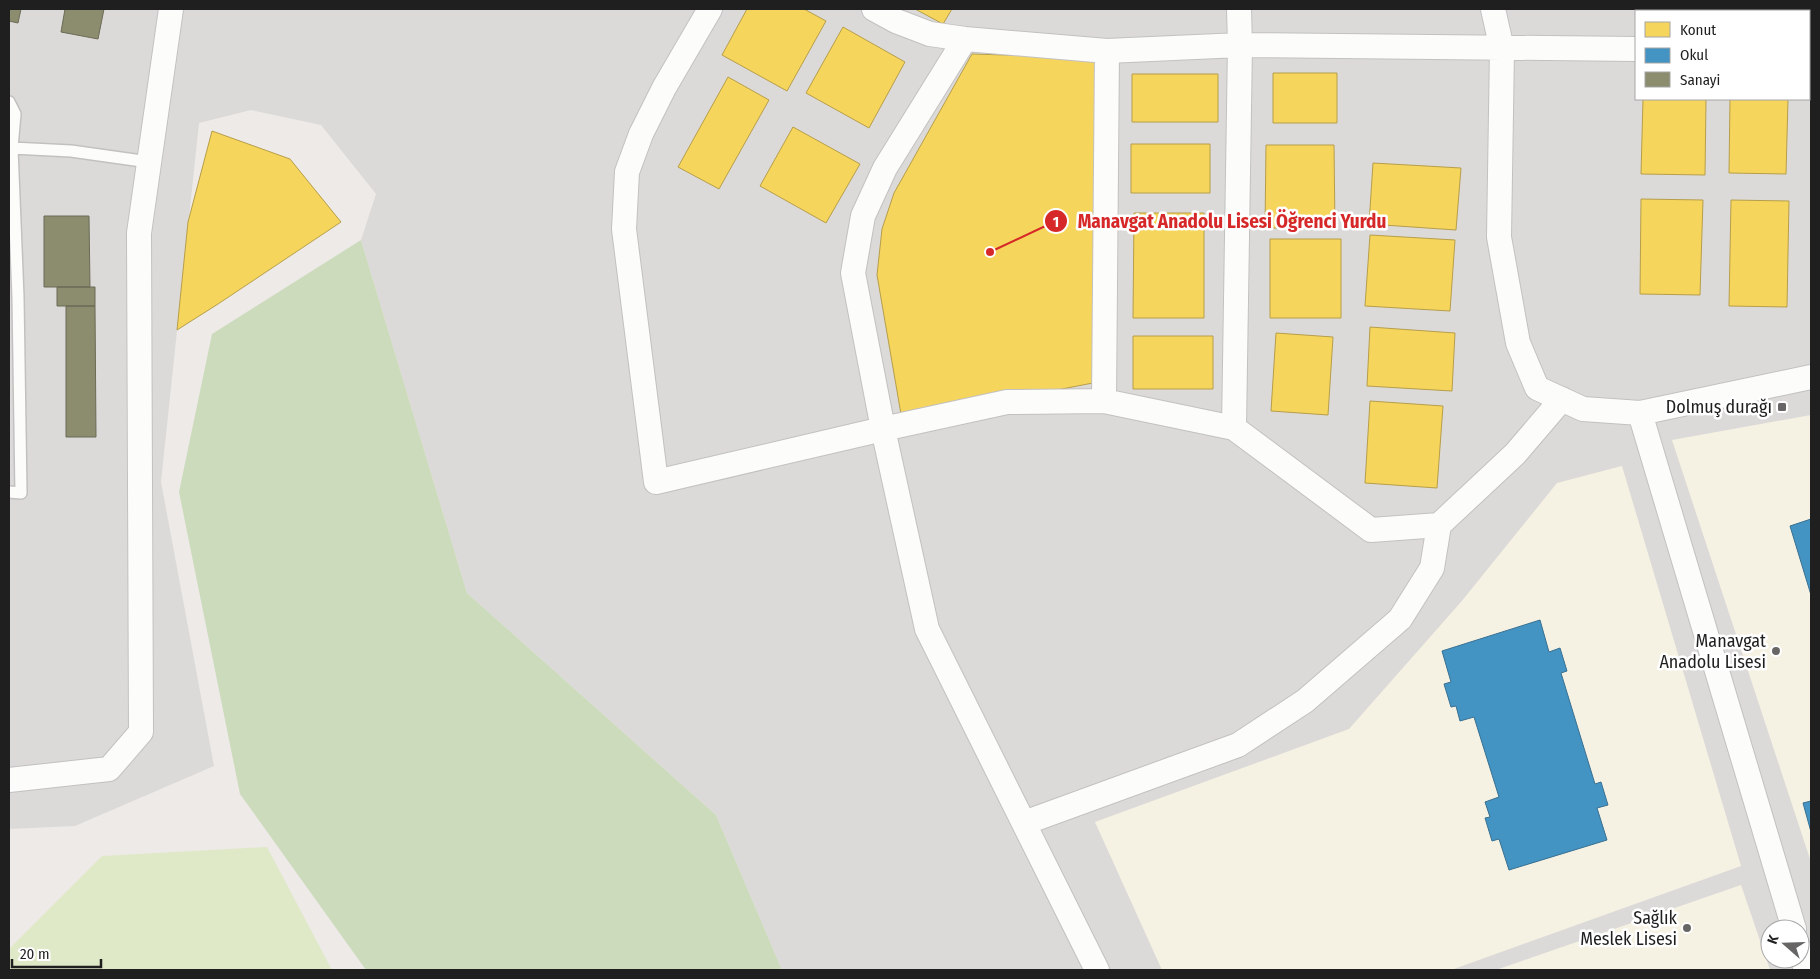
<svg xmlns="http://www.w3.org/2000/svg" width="1820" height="979" font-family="'Fira Sans Condensed',sans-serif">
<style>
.residential{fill:#dcdad9;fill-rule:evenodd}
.education{fill:#f6f2e3}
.grass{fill:#dfe9c7}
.forest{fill:#cddbbd}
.homes{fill:#f6d55c;stroke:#b69e4a}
.schools{fill:#4393c3;stroke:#387092}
.industry{fill:#8c8c6e;stroke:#6b6b56}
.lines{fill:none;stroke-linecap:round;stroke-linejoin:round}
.service-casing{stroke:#c3c1c0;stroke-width:14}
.minor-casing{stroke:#c3c1c0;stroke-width:26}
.service{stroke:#fcfcfb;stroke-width:11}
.minor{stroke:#fcfcfb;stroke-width:24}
.poi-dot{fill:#676665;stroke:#fff;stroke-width:2}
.labels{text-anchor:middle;stroke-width:5;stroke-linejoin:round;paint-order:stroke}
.poi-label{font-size:18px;fill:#1f1f1f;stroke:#fff;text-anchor:end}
.leader{fill:none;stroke:#d62828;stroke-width:2}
.callout-dot{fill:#d62828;stroke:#fff;stroke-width:2}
.mark-label{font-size:15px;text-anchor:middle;font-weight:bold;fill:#fff}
.callout-label{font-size:19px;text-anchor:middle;font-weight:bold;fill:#d62828;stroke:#fff;stroke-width:5;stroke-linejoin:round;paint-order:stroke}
</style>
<rect width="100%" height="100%" fill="#edeae7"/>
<path class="residential" d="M9,9H1811V970H782L716,815L467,593L361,240L376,194L321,125L251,110L199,123L161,482L214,766L75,826L9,829ZM1636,11H1809V99H1636ZM1770,929H1800V959H1770Z"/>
<path class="education" d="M1811,415V862L1672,440Z
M1622,466L1741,866L1451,970H1162L1095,822L1349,729L1461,602L1557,483Z
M1741,885L1770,970H1496Z"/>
<path class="grass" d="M267,847L332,970H9V949L102,856Z"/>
<path class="forest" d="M361,240L467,593L716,815L782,970H366L240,794L179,492L212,334Z"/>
<path class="homes" d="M747,9H804L826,21L787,91L722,55Z
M915,9H952L943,24Z
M843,27L905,62L869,128L806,93Z
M972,54L1102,58L1098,382L902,420L877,275L882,229L894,193Z
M1273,73H1337V123H1273Z
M1132,74H1218V122H1132Z
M728,77L769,100L719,189L678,167Z
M1643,99H1706L1705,175L1641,174Z
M1730,99H1788L1786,174L1729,173Z
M793,127L860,164L826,223L760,186Z
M212,131L290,159L341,222L218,304L177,330L188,222Z
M1131,144H1210V193H1131Z
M1266,145H1334L1335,228H1265Z
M1373,163L1461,168L1456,230L1369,224Z
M1641,199L1703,200L1700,295L1640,294Z
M1731,200L1789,201L1787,307L1729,306Z
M1134,213H1204V318H1133Z
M1370,235L1455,240L1450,311L1365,306Z
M1270,239H1341V318H1270Z
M1370,327L1455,333L1452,391L1367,386Z
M1276,333L1333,337L1328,415L1271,411Z
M1133,336H1213V389H1133Z
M1370,401L1443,406L1437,488L1365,483Z"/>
<path class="schools" d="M1811,519V595L1790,526Z
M1540,620L1549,652L1560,648L1567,671L1561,673L1595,784L1601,782L1608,805L1597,808L1607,840L1509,870L1499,839L1492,841L1485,818L1490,817L1485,802L1499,797L1474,717L1460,721L1456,706L1451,707L1444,684L1451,682L1442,651Z
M1811,801V832L1803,803Z"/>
<path class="industry" d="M9,9H21L18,23L9,21Z
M65,9H104L98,39L61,32Z
M44,216H89L90,287H44Z
M57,287H95V306H57Z
M66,306H95L96,437H66Z"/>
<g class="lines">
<g class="service-casing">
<path id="service" d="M9,102L15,114L12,148L71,151L149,162
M9,492L21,493L18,297L12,148"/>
</g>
<g class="minor-casing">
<path id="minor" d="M710,9L664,88L641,134L627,172L624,229L656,482L883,429L927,629L1097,970
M874,9L896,21L930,34L965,39L1107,51L1240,45L1636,49
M1493,9L1502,49L1499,237L1518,343L1537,388L1583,409L1640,413L1811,377
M965,39L885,168L863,216L853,273L883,429L1007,402L1104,401L1234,428L1371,530L1439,525L1515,454L1562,399
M1809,47H1811
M1104,401L1107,51
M1640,413L1794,929
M1234,428L1240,45L1239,9
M9,780L109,769L141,732L139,233L171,9
M1024,823L1238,745L1305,701L1400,619L1432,568L1439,525
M1800,950L1806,970"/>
</g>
<use href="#service" class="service"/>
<use href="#minor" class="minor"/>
</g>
<g class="poi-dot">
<rect x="1777" y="402" width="10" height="10" rx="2.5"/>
<circle cx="1776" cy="651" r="5"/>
<circle cx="1687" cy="928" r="5"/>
</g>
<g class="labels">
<g class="poi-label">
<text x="1772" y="413">Dolmuş durağı</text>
<text x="1766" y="647">Manavgat<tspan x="1766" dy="21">Anadolu Lisesi</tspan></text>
<text x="1677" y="924">Sağlık<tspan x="1677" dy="21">Meslek Lisesi</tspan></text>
</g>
</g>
<path class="leader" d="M990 252L1056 221"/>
<g class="callout-dot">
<circle cx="990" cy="252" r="5"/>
<circle cx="1056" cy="221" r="12"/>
</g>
<g class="mark-label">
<text x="1056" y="227">1</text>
</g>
<g class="callout-label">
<text x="1232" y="228">Manavgat Anadolu Lisesi Öğrenci Yurdu</text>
</g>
<rect width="1820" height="979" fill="none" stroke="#1f1f1f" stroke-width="20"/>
<rect x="1635" y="10" width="175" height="90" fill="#ffffff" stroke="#a5a5a5"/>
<rect x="1645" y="22" width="25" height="15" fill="#f6d55c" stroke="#a5a5a5"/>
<text x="1680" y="35" font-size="15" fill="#1f1f1f">Konut</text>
<rect x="1645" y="48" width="25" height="15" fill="#4393c3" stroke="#a5a5a5"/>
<text x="1680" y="60" font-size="15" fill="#1f1f1f">Okul</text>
<rect x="1645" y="72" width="25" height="15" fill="#8c8c6e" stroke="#a5a5a5"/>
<text x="1680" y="85" font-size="15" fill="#1f1f1f">Sanayi</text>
<g transform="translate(1785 944) rotate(290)"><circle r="24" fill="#ffffff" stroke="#a5a5a5"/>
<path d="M0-4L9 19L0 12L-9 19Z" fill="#676665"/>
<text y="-8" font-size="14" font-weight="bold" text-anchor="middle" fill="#1f1f1f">K</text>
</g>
<path d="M12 959v8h89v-8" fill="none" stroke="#1f1f1f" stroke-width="2.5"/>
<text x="20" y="959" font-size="15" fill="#1f1f1f" stroke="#ffffff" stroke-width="4" paint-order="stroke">20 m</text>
</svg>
